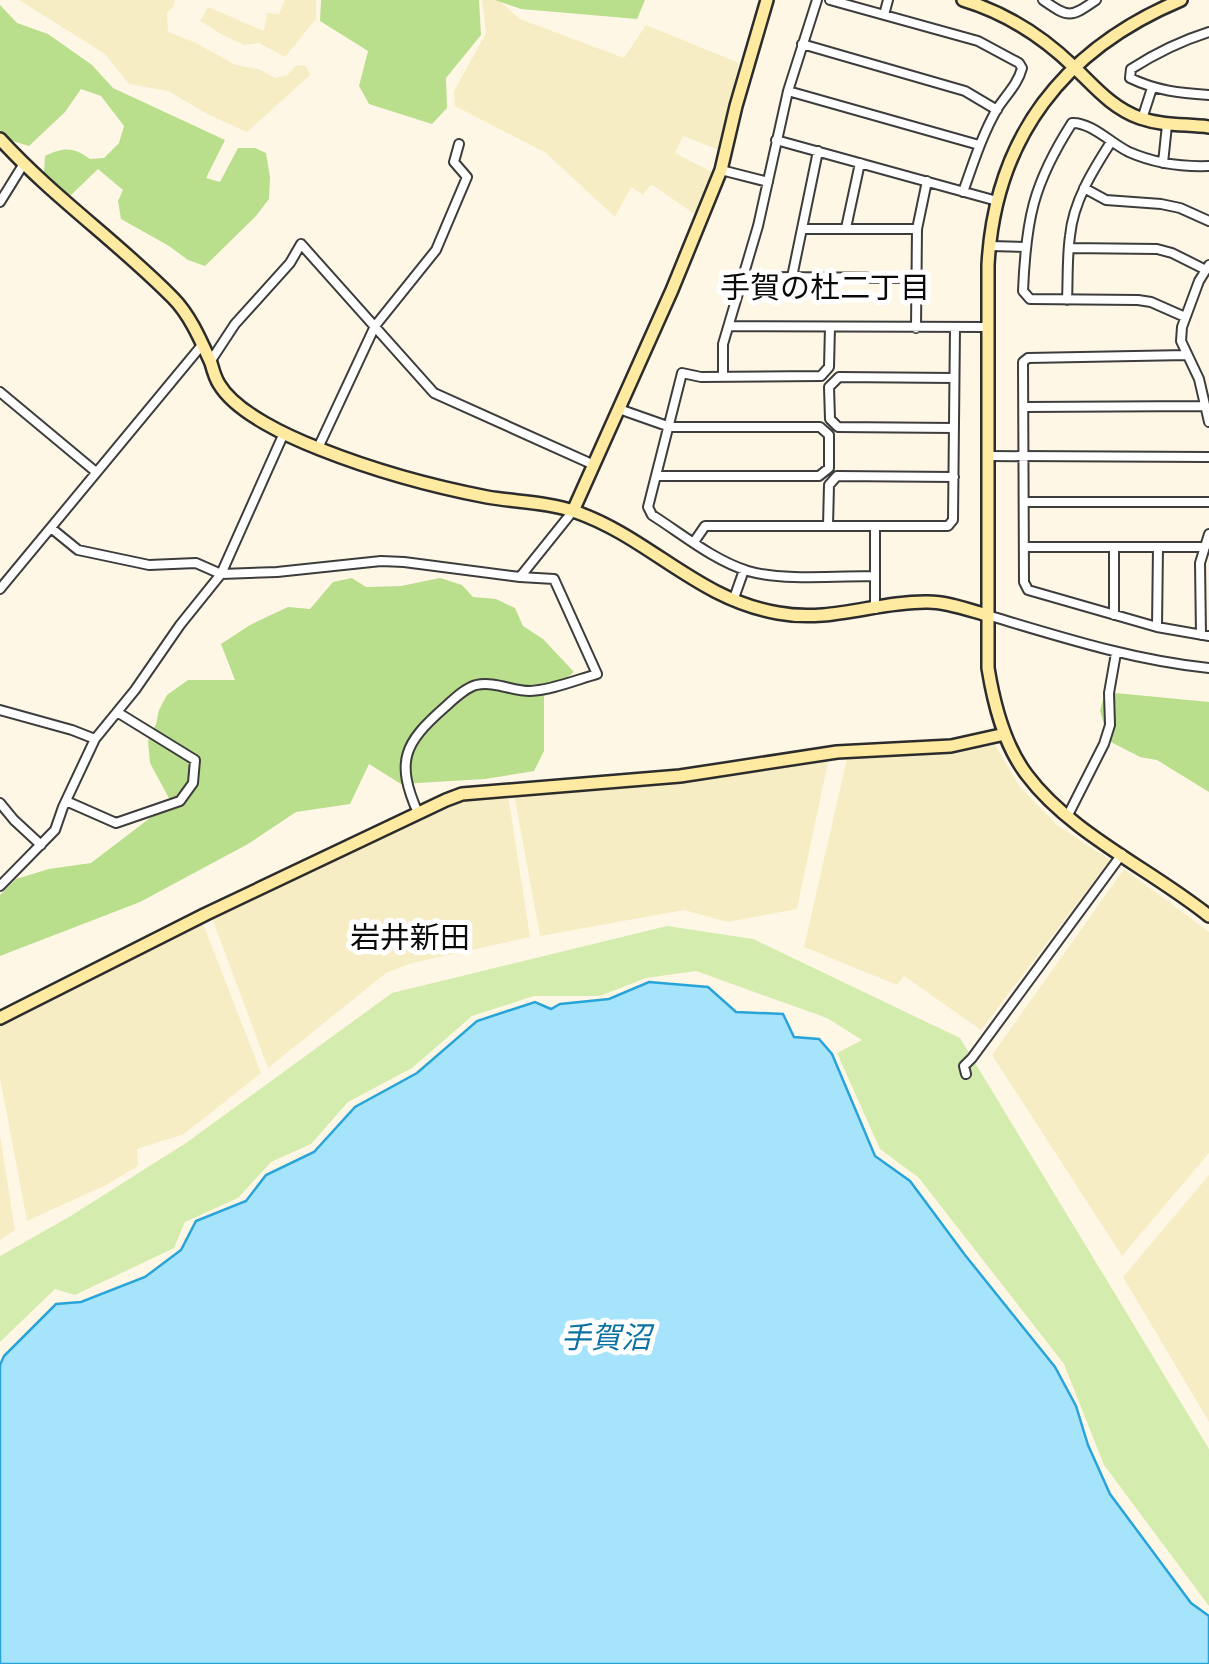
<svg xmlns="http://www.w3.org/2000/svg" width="1209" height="1664" font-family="Literata,'Noto Sans JP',serif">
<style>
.farmland{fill:#f7edc4}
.green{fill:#d4ecae}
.forest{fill:#b9de8c}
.water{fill:#a6e4fb;stroke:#28a4d8;stroke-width:2.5}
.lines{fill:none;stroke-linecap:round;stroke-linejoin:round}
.street-casing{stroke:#3d3d3d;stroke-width:12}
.secondary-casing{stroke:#2c2c2c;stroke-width:16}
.street{stroke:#fff;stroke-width:8}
.secondary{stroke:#ffeaa1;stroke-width:11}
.labels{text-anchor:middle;stroke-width:10;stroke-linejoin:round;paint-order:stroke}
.neighbourhood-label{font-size:30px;fill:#0a0a0a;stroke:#fff}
.water-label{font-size:30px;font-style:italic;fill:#0b71a3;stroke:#fff}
</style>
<rect width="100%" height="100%" fill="#fff7e6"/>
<path class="farmland" d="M19,0H175L173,7L167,13L168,32L194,42L236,65L258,69L275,78L287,75L297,65L306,66L310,75L247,132L209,115L168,91L129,84L105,54Z
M285,0H316V19L285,57L259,43L244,45L221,34L200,21L208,7L264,31L267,13L279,14Z
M482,0H498L520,19L624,58L646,25L739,63L719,150L683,136L675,153L712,172L696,215L651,184L643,195L631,187L615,217L546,153L455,106L454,91L486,33Z
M995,745L1020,787L1057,825L1110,860L981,1030L904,976L897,985L804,947L848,754L927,755Z
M830,752L797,909L728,922L684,910L540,936L514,794L671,782Z
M508,795L530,937L412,963L386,973L268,1068L211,915L459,800Z
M1124,869L1209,932V1153L1122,1256L992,1055Z
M202,921L261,1073L184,1134L137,1149L138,1166L106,1185L27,1221L0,1078V1022Z
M0,1136L15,1230L0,1240Z
M1209,1175V1422L1123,1277Z"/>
<path class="green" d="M667,926L753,939L960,1038L1209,1449V1606L1104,1465L1064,1364L919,1178L880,1149L837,1053L862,1040L827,1018L696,971L646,978L600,996H534L472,1016L412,1068L348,1102L311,1144L271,1162L238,1198L185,1222L174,1248L75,1295L55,1289L0,1342V1256L69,1217L186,1143L392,993Z"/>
<path class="forest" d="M321,0H479L481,35L446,78L447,108L432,124L369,104L359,86L368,51L320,21Z
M495,0H645L637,19L521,9Z
M0,5L17,23L48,34L92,65L113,88L225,140L206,178L220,182L238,148H255L266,153L270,177L269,199L256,216L205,266L188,260L169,246L121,219L118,201L123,190L98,169L70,196L44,173L45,156C64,147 73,147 90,159L104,158L119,143L124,126L101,96L81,89L65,112L29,146L9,140L0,130Z
M352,578L366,587L401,586L440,578L462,585L473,597L496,599L515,608L523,626L543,639L574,672L544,696V751L534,771L485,779L401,784L369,764L350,804L296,812L248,844L140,902L0,956V895L16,879L49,869L91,863L171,802L150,763L148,741L156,724L159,710L167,695L188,680H235L221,644L250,625L288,607L310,609L333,582Z
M1105,692L1209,702V792L1157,760L1140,757L1109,741L1100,711Z"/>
<path class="water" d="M649,982L708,987L736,1012L783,1014L794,1037L819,1039L832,1054L875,1156L910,1181L965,1255L1055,1367L1076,1406L1088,1445L1110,1494L1191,1603L1209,1616V1664H0V1365L4,1356L56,1304L81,1302L145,1277L181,1250L196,1221L246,1201L266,1175L314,1152L355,1107L417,1073L477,1021L535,1002L551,1009L560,1004L609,999Z"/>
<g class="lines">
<g class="street-casing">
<path id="street" d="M830,0L978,41L1019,63L1022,68C1018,84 1006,95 997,109C982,135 973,164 963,192
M1043,0C1069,18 1070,18 1096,0
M884,15L888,0
M1209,32C1180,41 1156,53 1131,69L1130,78C1157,91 1180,93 1209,95
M802,44L965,91L997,110
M788,91L979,145
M1142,119L1152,88
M776,140L997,201
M1163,163L1167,125
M721,170L768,182
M1084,188L1106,200L1161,204L1180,208L1209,221
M0,202L23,165
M846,228L860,163
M802,229H917
M990,246L1025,247
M1069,248L1157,249L1172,253L1206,270
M1209,265L1199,281L1182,327L1181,341L1199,379L1209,422
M744,277L916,278
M792,277L818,151
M1067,300C1068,279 1067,257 1070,236C1073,202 1093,170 1111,142
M1185,317L1151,302L1138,300L1030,299L1023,291C1026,219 1033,184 1072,123C1091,122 1112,144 1129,152C1154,163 1182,167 1209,166
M729,326L988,327
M830,327L829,367L821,376L701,377L682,373L648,507L652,515C682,534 713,560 748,571C782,581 838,576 875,576
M916,328L917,229L927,181
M1187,355L1028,358L1023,362L1024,582L1028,590L1157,627L1209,636
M210,362L235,324L290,263L301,244L434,393L594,465
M723,377V344L758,226L788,91L817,0
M954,378L839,377L829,387L830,419L838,427L954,428
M0,392L96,472
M1024,407L1205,406
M619,409L670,427H820L829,435V468L819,476H656
M318,448L375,326L436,250L467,177L454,162L459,144
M989,456L1209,457
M1025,502H1209
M828,526L829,485L837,476L954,477
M51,528L78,550L149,565L196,563L221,574L277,572L381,561L404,562L520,577
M694,542L705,526H948L953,520L955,327
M1025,547H1205
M0,589L202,345
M733,601L744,570
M875,609V526
M987,615C1061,637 1132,660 1209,668
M1114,615V547
M1157,627L1158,547
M1201,635L1200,563L1209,534
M0,710L72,730L95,739
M66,801L116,823L180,801L193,783L195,760L117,712
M0,803L14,820L41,845
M418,813C395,761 404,743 445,707C454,699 465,688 476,685C495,681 512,691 530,691C552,690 576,680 597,674L554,579L520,577L573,511
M1067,817L1104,744L1110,725L1109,693L1116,653
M0,886L55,830L63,807L95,739L135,690L180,625L221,574L284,433
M966,1074L964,1066L972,1058L1122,854"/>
</g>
<g class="secondary-casing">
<path id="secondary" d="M963,0C1006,13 1041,35 1074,67C1095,87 1112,108 1140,118C1163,126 1186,124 1209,127
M1181,0C1064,49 995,137 988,265V668C994,705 1004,745 1027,775C1070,833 1152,870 1209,916
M0,139C53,197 118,242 173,298C190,315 201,341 211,363C213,370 215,378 219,384C236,413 289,437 320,449C373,470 430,486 487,497C516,502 548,502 576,512C650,538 697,599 778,613C831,623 877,601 928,602C947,602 969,610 987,615
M573,511L672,290L721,170L736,106L767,0
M0,1018L206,914L446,800L462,794L680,776L837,752L951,746L1005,734"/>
</g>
<use href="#street" class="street"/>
<use href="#secondary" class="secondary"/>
</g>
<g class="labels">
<g class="neighbourhood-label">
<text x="825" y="298">手賀の杜二丁目</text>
<text x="410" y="948">岩井新田</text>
</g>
<g class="water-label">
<text x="606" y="1348">手賀沼</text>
</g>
</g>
</svg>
